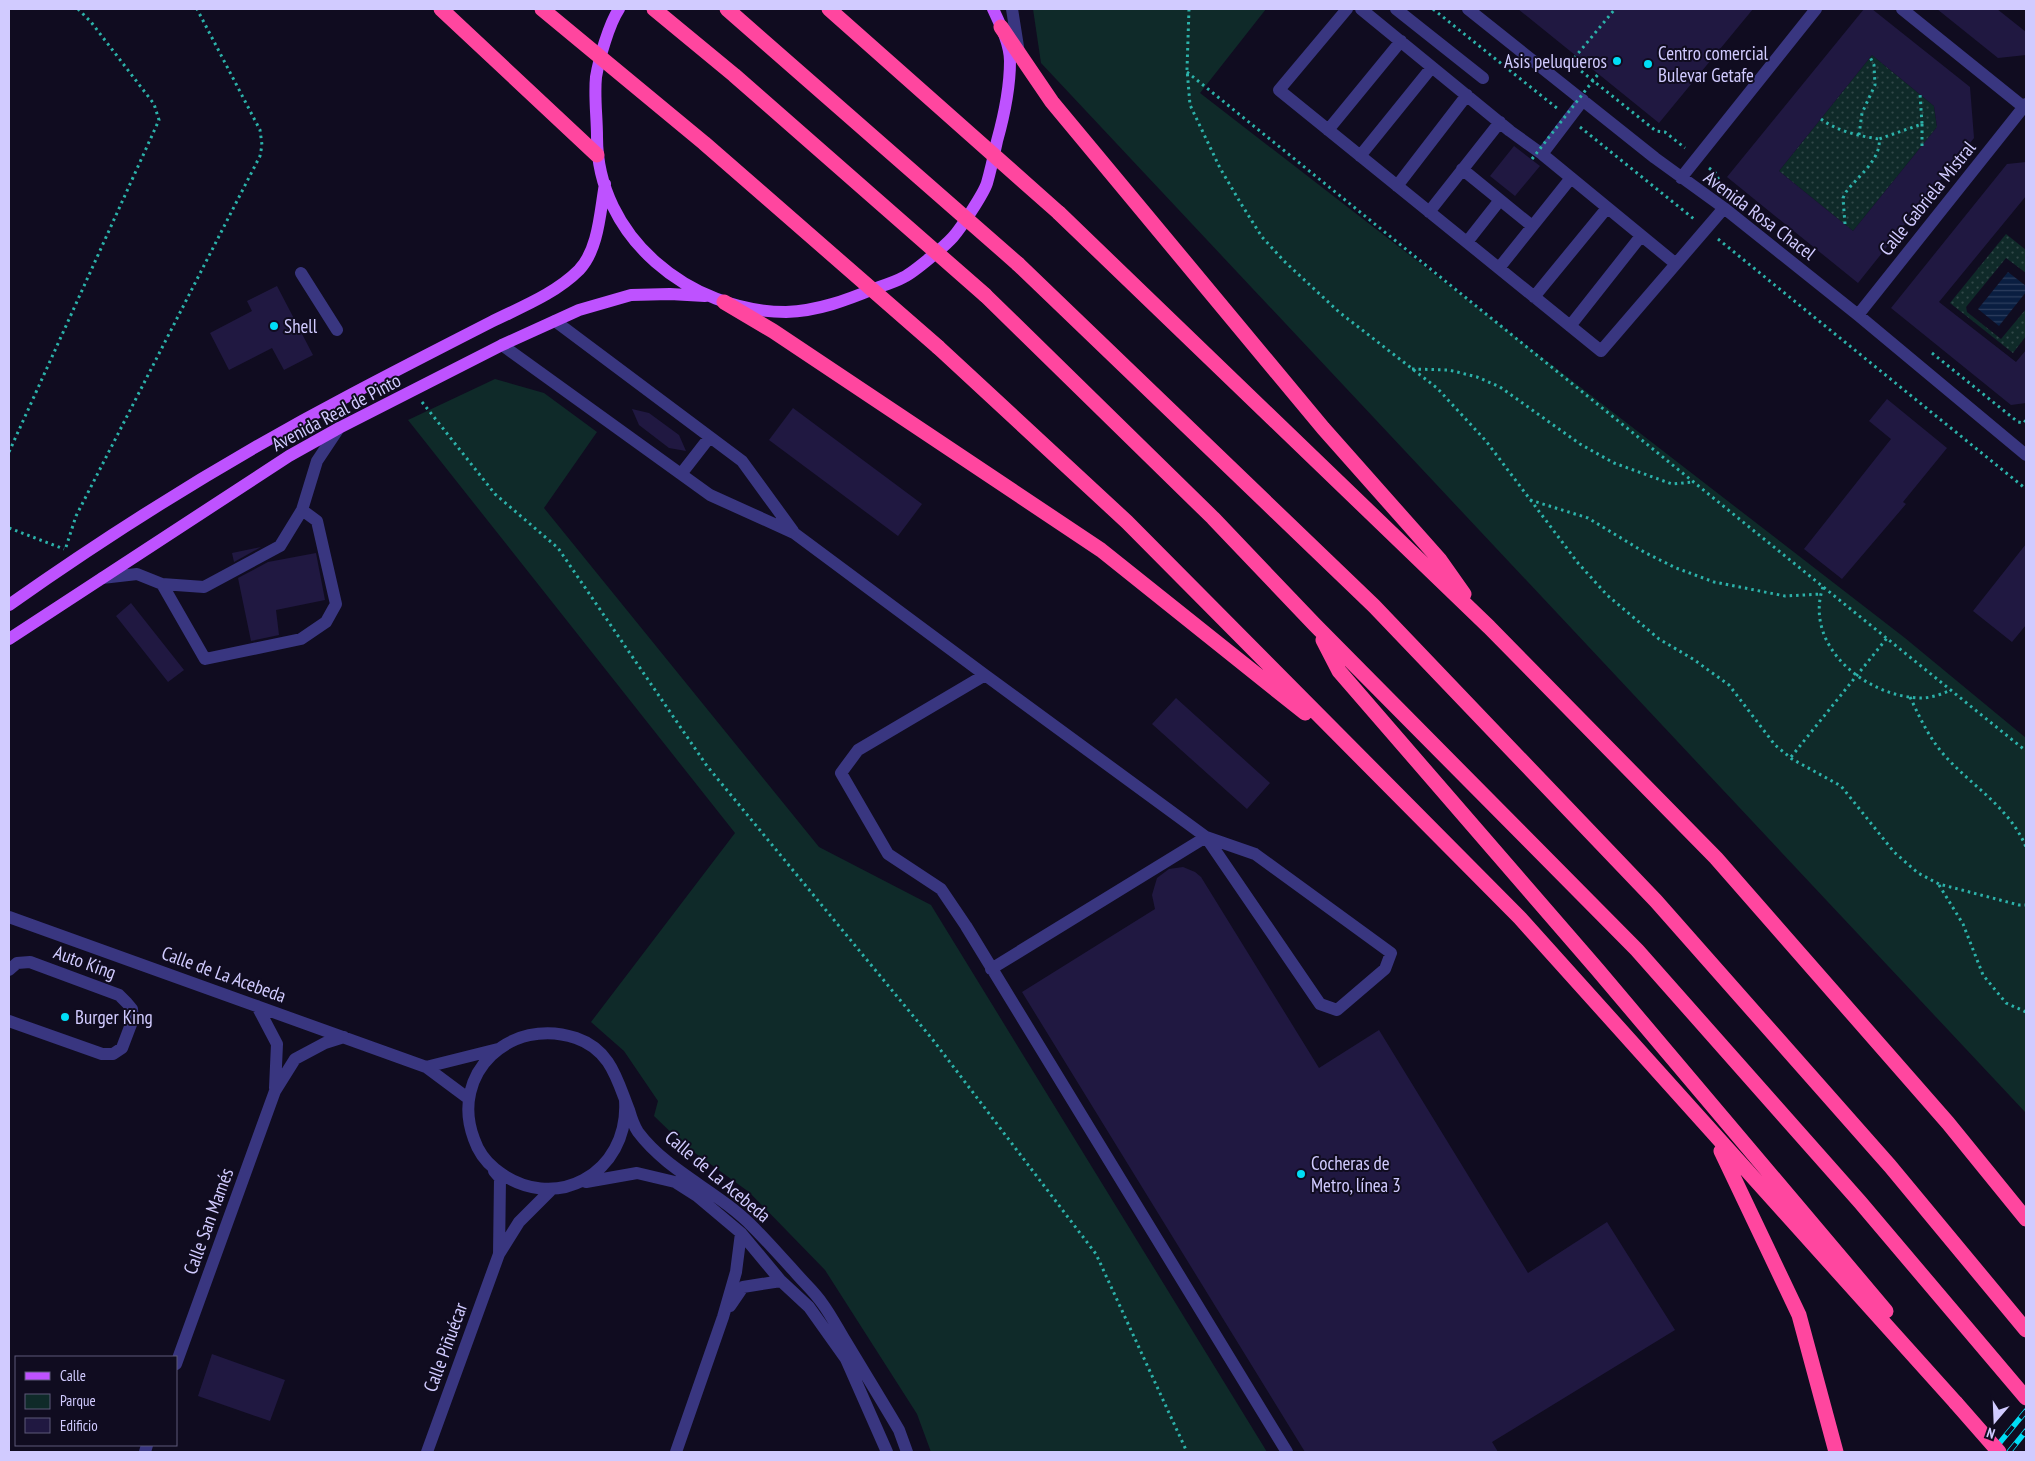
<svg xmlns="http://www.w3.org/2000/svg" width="2035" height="1461" font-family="'PT Sans Narrow',sans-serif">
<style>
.green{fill:#0f2a29}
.garden{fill:url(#garden-dots)}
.water{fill:url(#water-rules)}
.building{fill:#201841;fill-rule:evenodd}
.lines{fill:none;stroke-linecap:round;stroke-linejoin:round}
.path{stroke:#2cb2aa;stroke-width:3;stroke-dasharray:2.5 4;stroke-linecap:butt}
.minor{stroke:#393680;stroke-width:12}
.major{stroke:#be52ff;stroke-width:12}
.highway{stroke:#ff469f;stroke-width:15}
.rail-casing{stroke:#00def6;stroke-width:5.5}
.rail{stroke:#100c20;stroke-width:4;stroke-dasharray:11;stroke-linecap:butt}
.path-bridge{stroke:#2cb2aa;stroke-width:3;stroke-dasharray:2.5 4;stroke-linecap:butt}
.highway-bridge{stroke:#ff469f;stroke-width:15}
.poi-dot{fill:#00def6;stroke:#100c20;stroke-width:2}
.labels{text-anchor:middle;stroke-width:4;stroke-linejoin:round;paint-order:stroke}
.poi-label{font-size:19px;fill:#d1cbff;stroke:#100c20;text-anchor:start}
.street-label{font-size:19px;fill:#d1cbff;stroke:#100c20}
</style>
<defs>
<pattern id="garden-dots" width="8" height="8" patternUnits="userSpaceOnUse" patternTransform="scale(1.25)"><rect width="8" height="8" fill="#0f2a29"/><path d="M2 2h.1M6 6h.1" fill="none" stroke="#314849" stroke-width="1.8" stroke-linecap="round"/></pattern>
<pattern id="water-rules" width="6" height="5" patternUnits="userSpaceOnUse" patternTransform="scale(1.25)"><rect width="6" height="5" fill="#0a1e41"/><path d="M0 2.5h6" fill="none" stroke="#2d3d5e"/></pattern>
</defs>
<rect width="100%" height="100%" fill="#100c20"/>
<path class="green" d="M1033,9H1266L1200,93L1905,638L2026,738V1113L1041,63Z
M495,379L544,393L597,432L544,508L819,847L931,905L1267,1452H931L917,1414L825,1270L749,1192L684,1145L654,1116L658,1101L624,1051L591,1022L735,833L408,420Z"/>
<path class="garden" d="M1872,55L1934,106L1937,127L1853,231L1779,171Z
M2006,234L2026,250V273L2006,258L1966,307L1967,312L2001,339L2026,309V336L2013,353L1950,303Z"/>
<path class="water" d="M2008,272L2026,286V292L1999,326L1978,309Z"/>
<path class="building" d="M1518,9H1753L1659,123Z
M1864,9H1872L1970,87L1974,138L1858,283L1727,177ZM1872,55L1934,106L1937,127L1853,231L1779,171Z
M1937,9H1997L2026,32V55L1998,58Z
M1514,146L1540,166L1515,196L1490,176Z
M2026,162V196L1939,302L2016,362L2026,350V403L2011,405L1891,308L2007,164Z
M277,286L313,355L284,370L272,348L229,370L210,333L252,311L247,301Z
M1887,399L1947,448L1903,502L1906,504L1842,579L1804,549L1891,439L1869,421Z
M793,408L922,504L898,536L769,440Z
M632,409L649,413L679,435L686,451L669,448L639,425Z
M2026,544V625L2012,642L1973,611Z
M261,547L234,562L232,553Z
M316,553L325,600L276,610L279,635L251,641L238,578L268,562Z
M131,603L184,670L168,682L116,616Z
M1176,698L1270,783L1247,809L1152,724Z
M1183,867L1195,872L1201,877L1319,1068L1379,1030L1528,1273L1607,1222L1675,1330L1492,1442L1498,1452H1305L1022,992L1155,909L1152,895L1157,878L1169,869Z
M212,1354L285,1380L270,1421L198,1396Z"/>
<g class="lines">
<path class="path" d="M1189,9L1187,69L1190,105L1220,168L1240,202L1262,237L1284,261L1339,312L1437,388L1486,441L1578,563L1607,595L1659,639L1693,659L1729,685L1775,745L1792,759L1841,786L1894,852L1918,873L1939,884L2019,905H2026
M1433,9L1558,109
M1570,63L1615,9
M1571,63L1656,131L1665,132L1685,148
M1187,72L2026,751
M1821,119C1837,131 1859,136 1879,139
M1580,127L1694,219
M1859,135L1862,113L1875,85L1874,65L1870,57
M1922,146V124
M1709,168L1717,174L1719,182
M1845,224L1843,198L1846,192C1856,178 1882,159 1879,139L1922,124L1920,94
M1718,239L2026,489
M1932,353L2018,422L2024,423L2026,420
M1412,369L1449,370L1477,377L1500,387L1580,444L1614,463L1672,484L1693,482
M422,402L495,494L558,548L707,766L933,1040L1096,1254L1187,1452
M9,452L159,120L154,104L91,22L78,9
M1530,500L1588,518L1644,552L1676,568L1714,582L1785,596L1821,594
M9,528L64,549
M66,547L76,516L260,156L262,145L260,130L197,9
M1823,587C1803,646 1866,697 1921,698C1931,698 1942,694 1951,690
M1910,697C1920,718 1929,738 1945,756C1973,787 2009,807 2026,847
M1791,757L1887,638
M1939,885L1963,924L1983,975L2006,1003L2026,1012"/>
<path class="minor" d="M1012,9L1019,53
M1347,9L1279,90L1601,351L1724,208
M1361,9L1510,131L1542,154L1583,100
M1396,9L1483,78
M1468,9L1655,158L1724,208L1858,315L2026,455
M1902,9L2026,109
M1328,130L1401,41
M1542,154L1676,264
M1360,156L1432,67
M1462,169L1532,226
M1681,178L1816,9
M1397,186L1467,95
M1429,212L1500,122
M1467,242L1500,200
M1499,268L1571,178
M301,273L337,330
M1534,297L1607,208
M1858,315L2026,104
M555,321L742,461L793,531
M1570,326L1641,236
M502,345L710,495L794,533L985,675L1206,837L1255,854L1391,953L1385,969L1337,1010L1320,1004L1206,837
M681,474L709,438
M102,578L137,574L162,584L204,587L280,546L302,510L317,461L339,428
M162,584L205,659L301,639L326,622L336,604L317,521L302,510
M985,675L858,750L841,773L888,854L941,889L966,926L1287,1452
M9,917L426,1067L469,1099
M991,969L1206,837
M257,1006L277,1044L275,1088
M9,1021L102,1054H113L122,1048L133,1019L132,1009L127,1003L119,995L30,962L17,963L9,970
M426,1067L498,1049
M625,1100C630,1174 553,1216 495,1169C485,1161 478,1151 474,1139C449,1073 511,1016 576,1038C611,1050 617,1080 629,1110C631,1117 634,1126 638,1132C668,1172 718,1191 753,1227C767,1241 780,1256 794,1271C803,1282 814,1291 822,1303C831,1315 838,1329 846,1342C864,1372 882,1401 899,1430L907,1452
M494,1171L500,1178L499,1254
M586,1182L637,1173L675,1182L697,1196L741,1233L781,1281L809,1307L846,1359L887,1452
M730,1306L743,1287L781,1281
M176,1364L275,1091L295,1059L325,1043L344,1037
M145,1452L147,1445
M427,1452L499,1254L519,1222L551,1190
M676,1452L723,1317L736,1272L741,1233"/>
<path class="major" d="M619,9C609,24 599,59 596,77C594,96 597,117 597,137C597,237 690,312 786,312C818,311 847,300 876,288C885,285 895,282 904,277C914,272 945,246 953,237C961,228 984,193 987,183C991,169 994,155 997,141C1004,116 1010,88 1010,61C1010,44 1000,24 993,9
M9,605C118,528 232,457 350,395C397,370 444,346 491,322C521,307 555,294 579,270C599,249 600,211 605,184
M9,639L289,456L339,428L502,345L579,310L631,295L670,294L705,296"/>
<path class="highway" d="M441,9L597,155
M1001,27L1052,102L1323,428L1440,560L1464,594
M1059,213L1489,627L1716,858L1948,1123L2026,1219
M1018,264L1374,606L1656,901L1890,1166L2026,1330
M985,295L1213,518L1315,625L1637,950L1860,1202L2026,1398
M724,302L773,331L1101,550L1305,713
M938,347L1127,522L1520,918L1956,1403
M1323,640L1339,671L1597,969L1886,1311
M1721,1151L1799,1315L1836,1452"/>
<g class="rail-casing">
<path id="rail" d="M1992,1452L2026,1411
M2009,1452L2026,1431"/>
</g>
<use href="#rail" class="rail"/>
<path class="path-bridge" d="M1532,159L1599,73"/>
<path class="highway-bridge" d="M542,9L704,143L938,347
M654,9L734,75L985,295
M727,9L1018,264
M829,9L1059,213
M1956,1403L1999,1452"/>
</g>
<g class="poi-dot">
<circle cx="1617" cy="61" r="5"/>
<circle cx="1648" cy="64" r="5"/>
<circle cx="274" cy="326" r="5"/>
<circle cx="65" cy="1017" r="5"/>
<circle cx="1301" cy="1174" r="5"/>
</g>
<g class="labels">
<g class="poi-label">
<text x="1658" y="60">Centro comercial<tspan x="1658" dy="22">Bulevar Getafe</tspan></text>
<text x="1607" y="68" text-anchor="end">Asis peluqueros</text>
<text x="284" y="333">Shell</text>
<text x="75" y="1024">Burger King</text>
<text x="1311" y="1170">Cocheras de<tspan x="1311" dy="22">Metro, línea 3</tspan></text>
</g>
<g class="street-label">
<text transform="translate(1927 198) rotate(-51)" y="7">Calle Gabriela Mistral</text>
<text transform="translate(1760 215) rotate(37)" y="7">Avenida Rosa Chacel</text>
<text transform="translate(336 412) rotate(-28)" y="7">Avenida Real de Pinto</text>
<text transform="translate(85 962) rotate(20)" y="7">Auto King</text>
<text transform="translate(224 974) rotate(20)" y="7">Calle de La Acebeda</text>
<text transform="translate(718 1176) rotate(40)" y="7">Calle de La Acebeda</text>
<text transform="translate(208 1221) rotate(-70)" y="7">Calle San Mamés</text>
<text transform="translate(445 1347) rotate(-70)" y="7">Calle Piñuécar</text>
</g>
</g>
<rect width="2035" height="1461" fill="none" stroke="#d1cbff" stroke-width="20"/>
<rect x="15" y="1356" width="162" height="90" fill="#100c20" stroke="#5d5879"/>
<rect x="25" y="1372" width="25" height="8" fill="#be52ff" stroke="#5d5879"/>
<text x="60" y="1381" font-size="15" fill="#d1cbff">Calle</text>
<rect x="25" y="1394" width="25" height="15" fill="#0f2a29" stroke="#5d5879"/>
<text x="60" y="1406" font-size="15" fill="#d1cbff">Parque</text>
<rect x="25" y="1418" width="25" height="15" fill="#201841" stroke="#5d5879"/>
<text x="60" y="1431" font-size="15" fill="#d1cbff">Edificio</text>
<g transform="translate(1995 1421) rotate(199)" stroke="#100c20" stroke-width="4" paint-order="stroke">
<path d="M0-4L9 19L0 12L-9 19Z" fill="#d1cbff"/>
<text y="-8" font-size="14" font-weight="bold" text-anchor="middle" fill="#d1cbff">N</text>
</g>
</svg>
